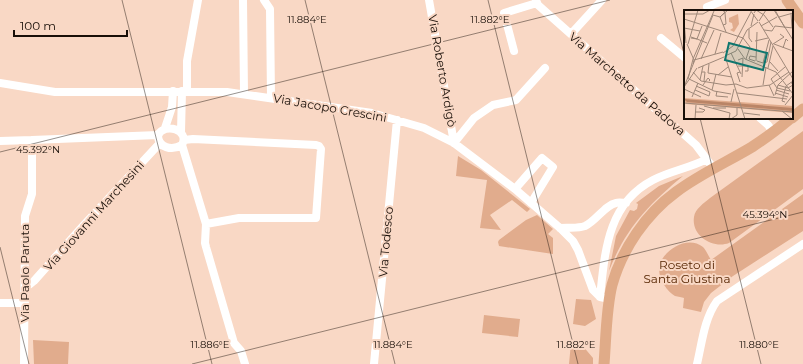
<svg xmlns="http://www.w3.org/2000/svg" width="803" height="364" font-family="Montserrat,sans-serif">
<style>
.green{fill:#e1ac8d}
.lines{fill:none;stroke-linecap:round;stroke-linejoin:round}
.minor{stroke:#fff;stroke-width:8}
.major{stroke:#e0ab88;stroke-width:11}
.ticks{fill:none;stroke:#190f08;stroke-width:1;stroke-opacity:0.45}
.labels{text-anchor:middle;stroke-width:4;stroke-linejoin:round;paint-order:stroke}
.street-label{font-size:12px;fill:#190f08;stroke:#f9d8c5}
.park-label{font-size:12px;fill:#552400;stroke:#f9d8c5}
.inset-road{fill:none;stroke:#9f8879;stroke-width:1}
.view{fill:#0f766e;fill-opacity:0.15;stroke:#0f766e;stroke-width:2}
.inset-edge{fill:none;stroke:#190f08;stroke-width:2}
.ticks-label{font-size:10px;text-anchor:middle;fill:#190f08;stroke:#f9d8c5;stroke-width:4;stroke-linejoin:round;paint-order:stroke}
</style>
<rect width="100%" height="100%" fill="#f9d8c5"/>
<path class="green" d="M803,131V189L729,243C713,249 691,236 694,217C695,209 704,203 710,198Z
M458,156L481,170L530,209L527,212L512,200L490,215L501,230L480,228L487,180L456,176Z
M683,176C649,204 625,229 609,271L616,236L630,210L634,211L637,209L638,204L636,203L659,186Z
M803,194V231L733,276L711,293L704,302L701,312L683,308L684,298C682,297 678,297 675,296C666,291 656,275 660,264C665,249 688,235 703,247C706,250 709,257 711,260Z
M537,215L553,229L548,234L553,238V254L499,246L498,242L499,240L526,220Z
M576,299L591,300L596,319L585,326L573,324Z
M484,315L520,319L518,337L482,333Z
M33,340L69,342L68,364H34Z
M571,343L582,345L593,358V364H569Z"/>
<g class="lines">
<path class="minor" d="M243,0L244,94
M264,0L270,9L271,98
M429,0L454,143
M536,0L538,5L696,145L714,169
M707,7L725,0
M571,34L602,0
M661,38L685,58
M514,51L504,13L537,3
M0,83L55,92H227L372,113L424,128L454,143L515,189L560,228L573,241L578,250L593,290L600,297L610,299
M187,91V61L198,0
M760,118L768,125L773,132
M165,128L172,107L173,91
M181,132L182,91
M184,140L193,139L316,145L319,146L321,149L316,218H239L206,224
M0,141L32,140
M454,143L474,118L493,105L516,100L545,68
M182,145C172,151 158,148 158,135C165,122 190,130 182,145L206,224L205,243L206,247L234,343L241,351L245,364
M515,189L542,158L553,167L531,203
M560,228C568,227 577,229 585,226C596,221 605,205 616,203C619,202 623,203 626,203
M25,284L29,285L34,281L83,226L160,143
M600,297C605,252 607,204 653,180C670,171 690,168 707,159
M0,303H25
M24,364L25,216L32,194V140L158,135
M374,364L397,120
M697,364C702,343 704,319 717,301L803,244"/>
<path class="major" d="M787,0L803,23
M792,118L803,109
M604,364C606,340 606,309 612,285C622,249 646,214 676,192C700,174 727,162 752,147C766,138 779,128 791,118"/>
</g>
<path class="ticks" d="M122,0L212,364M305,0L395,364M488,0L578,364M671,0L685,58M700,118L761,364M0,152L610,0M0,247L29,364M192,364L803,212"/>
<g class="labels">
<g class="street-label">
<text transform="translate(442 71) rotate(80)" y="4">Via Roberto Ardigò</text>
<text transform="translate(627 84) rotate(41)" y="4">Via Marchetto da Padova</text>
<text transform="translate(330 108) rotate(10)" y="4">Via Jacopo Crescini</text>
<text transform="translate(94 216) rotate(-48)" y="4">Via Giovanni Marchesini</text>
<text transform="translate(386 242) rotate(-85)" y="4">Via Todesco</text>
<text transform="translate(25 273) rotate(-90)" y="4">Via Paolo Paruta</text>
</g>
<g class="park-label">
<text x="687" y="269">Roseto di<tspan x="687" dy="14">Santa Giustina</tspan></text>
</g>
</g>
<g transform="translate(684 10)">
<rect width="109" height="109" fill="#f9d8c5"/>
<path d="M54,4L55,14L50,22L46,20L49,18L48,13L45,12V8ZM0,88L109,96V103L2,94Z" fill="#e1ac8d"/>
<path d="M0,89L109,98V101L3,92Z" fill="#ba8567"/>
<path class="inset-road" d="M66,0L74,11M90,0L109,30M91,0L101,18M70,3L72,0L80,5M107,3L108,18M0,4H19L26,0M80,5L89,17M95,7L109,3M0,9L44,23M75,11L82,0M0,12L2,33M75,12L109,69M39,15L42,14L41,3M18,16L13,29L23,33M67,16L70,4M77,16L93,7M0,18L16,21M65,19V28L68,32M80,20L88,21L91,16L109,18M42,22L36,7L44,0M44,23L59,28L66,37M7,28L13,29L7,27M71,31L84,28M3,34L10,50L9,54M4,34L14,0M89,34L100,27L96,24M90,34L109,41M99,38L102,29L104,31M54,39L61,49L92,62L109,84M39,43L49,36L67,2M47,43L57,64M31,44L37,23M41,46L61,109M41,46L52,41L63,20L74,12M17,49L30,20M62,49L66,37M10,50L39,42M54,50L59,48L58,67M71,51L65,49L66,46L72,47M72,51L73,22M73,51L79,53L85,30M86,52L94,61M79,53L83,52L87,32M25,54L24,63L48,67M54,56H64V61H61M14,58L40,47M84,58L89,36M9,62L17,71L42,75L52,74L63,78L86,75L105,62M18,62H21L20,71M34,65L44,57M4,69L9,49L30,1M5,69L30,81L47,84M16,70L19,56M99,70L109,61M56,72L53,63L56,62M19,75L24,68L26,70L25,71M79,75L82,57M85,75L90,86M94,75L104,78L109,75L107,72M0,77L13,58M0,77L29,5L36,7L41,2L38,0M93,78L87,69L101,57M93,78L106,81M0,79L17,87M11,80L25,86L26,82L12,76M28,80L32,64M92,80L105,84M33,81L32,86L44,87M53,83L103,89M91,83L104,87M91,85L94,75L99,70M8,87L14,73M47,92L50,79M101,92L98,91L102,76L109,71M0,93L109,102M101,95L109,85M20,96L46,103L45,109M29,98H42M98,101L108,109M11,102H19L21,100L15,98M60,103L76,105M11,109L12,95M47,109L53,105V98"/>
<path class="view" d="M45,33L83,43L79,60L41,50Z"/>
<rect width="109" height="109" class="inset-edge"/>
</g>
<g class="ticks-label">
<text x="307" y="23">11.884°E</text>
<text x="490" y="23">11.882°E</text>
<text x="38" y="153">45.392°N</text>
<text x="765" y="218">45.394°N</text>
<text x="210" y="348">11.886°E</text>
<text x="393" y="348">11.884°E</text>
<text x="576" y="348">11.882°E</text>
<text x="759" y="348">11.880°E</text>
</g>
<path d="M14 30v6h113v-6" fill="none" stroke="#190f08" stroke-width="2"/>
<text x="20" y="30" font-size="12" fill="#190f08" stroke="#f9d8c5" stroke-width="3" paint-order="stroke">100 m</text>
</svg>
